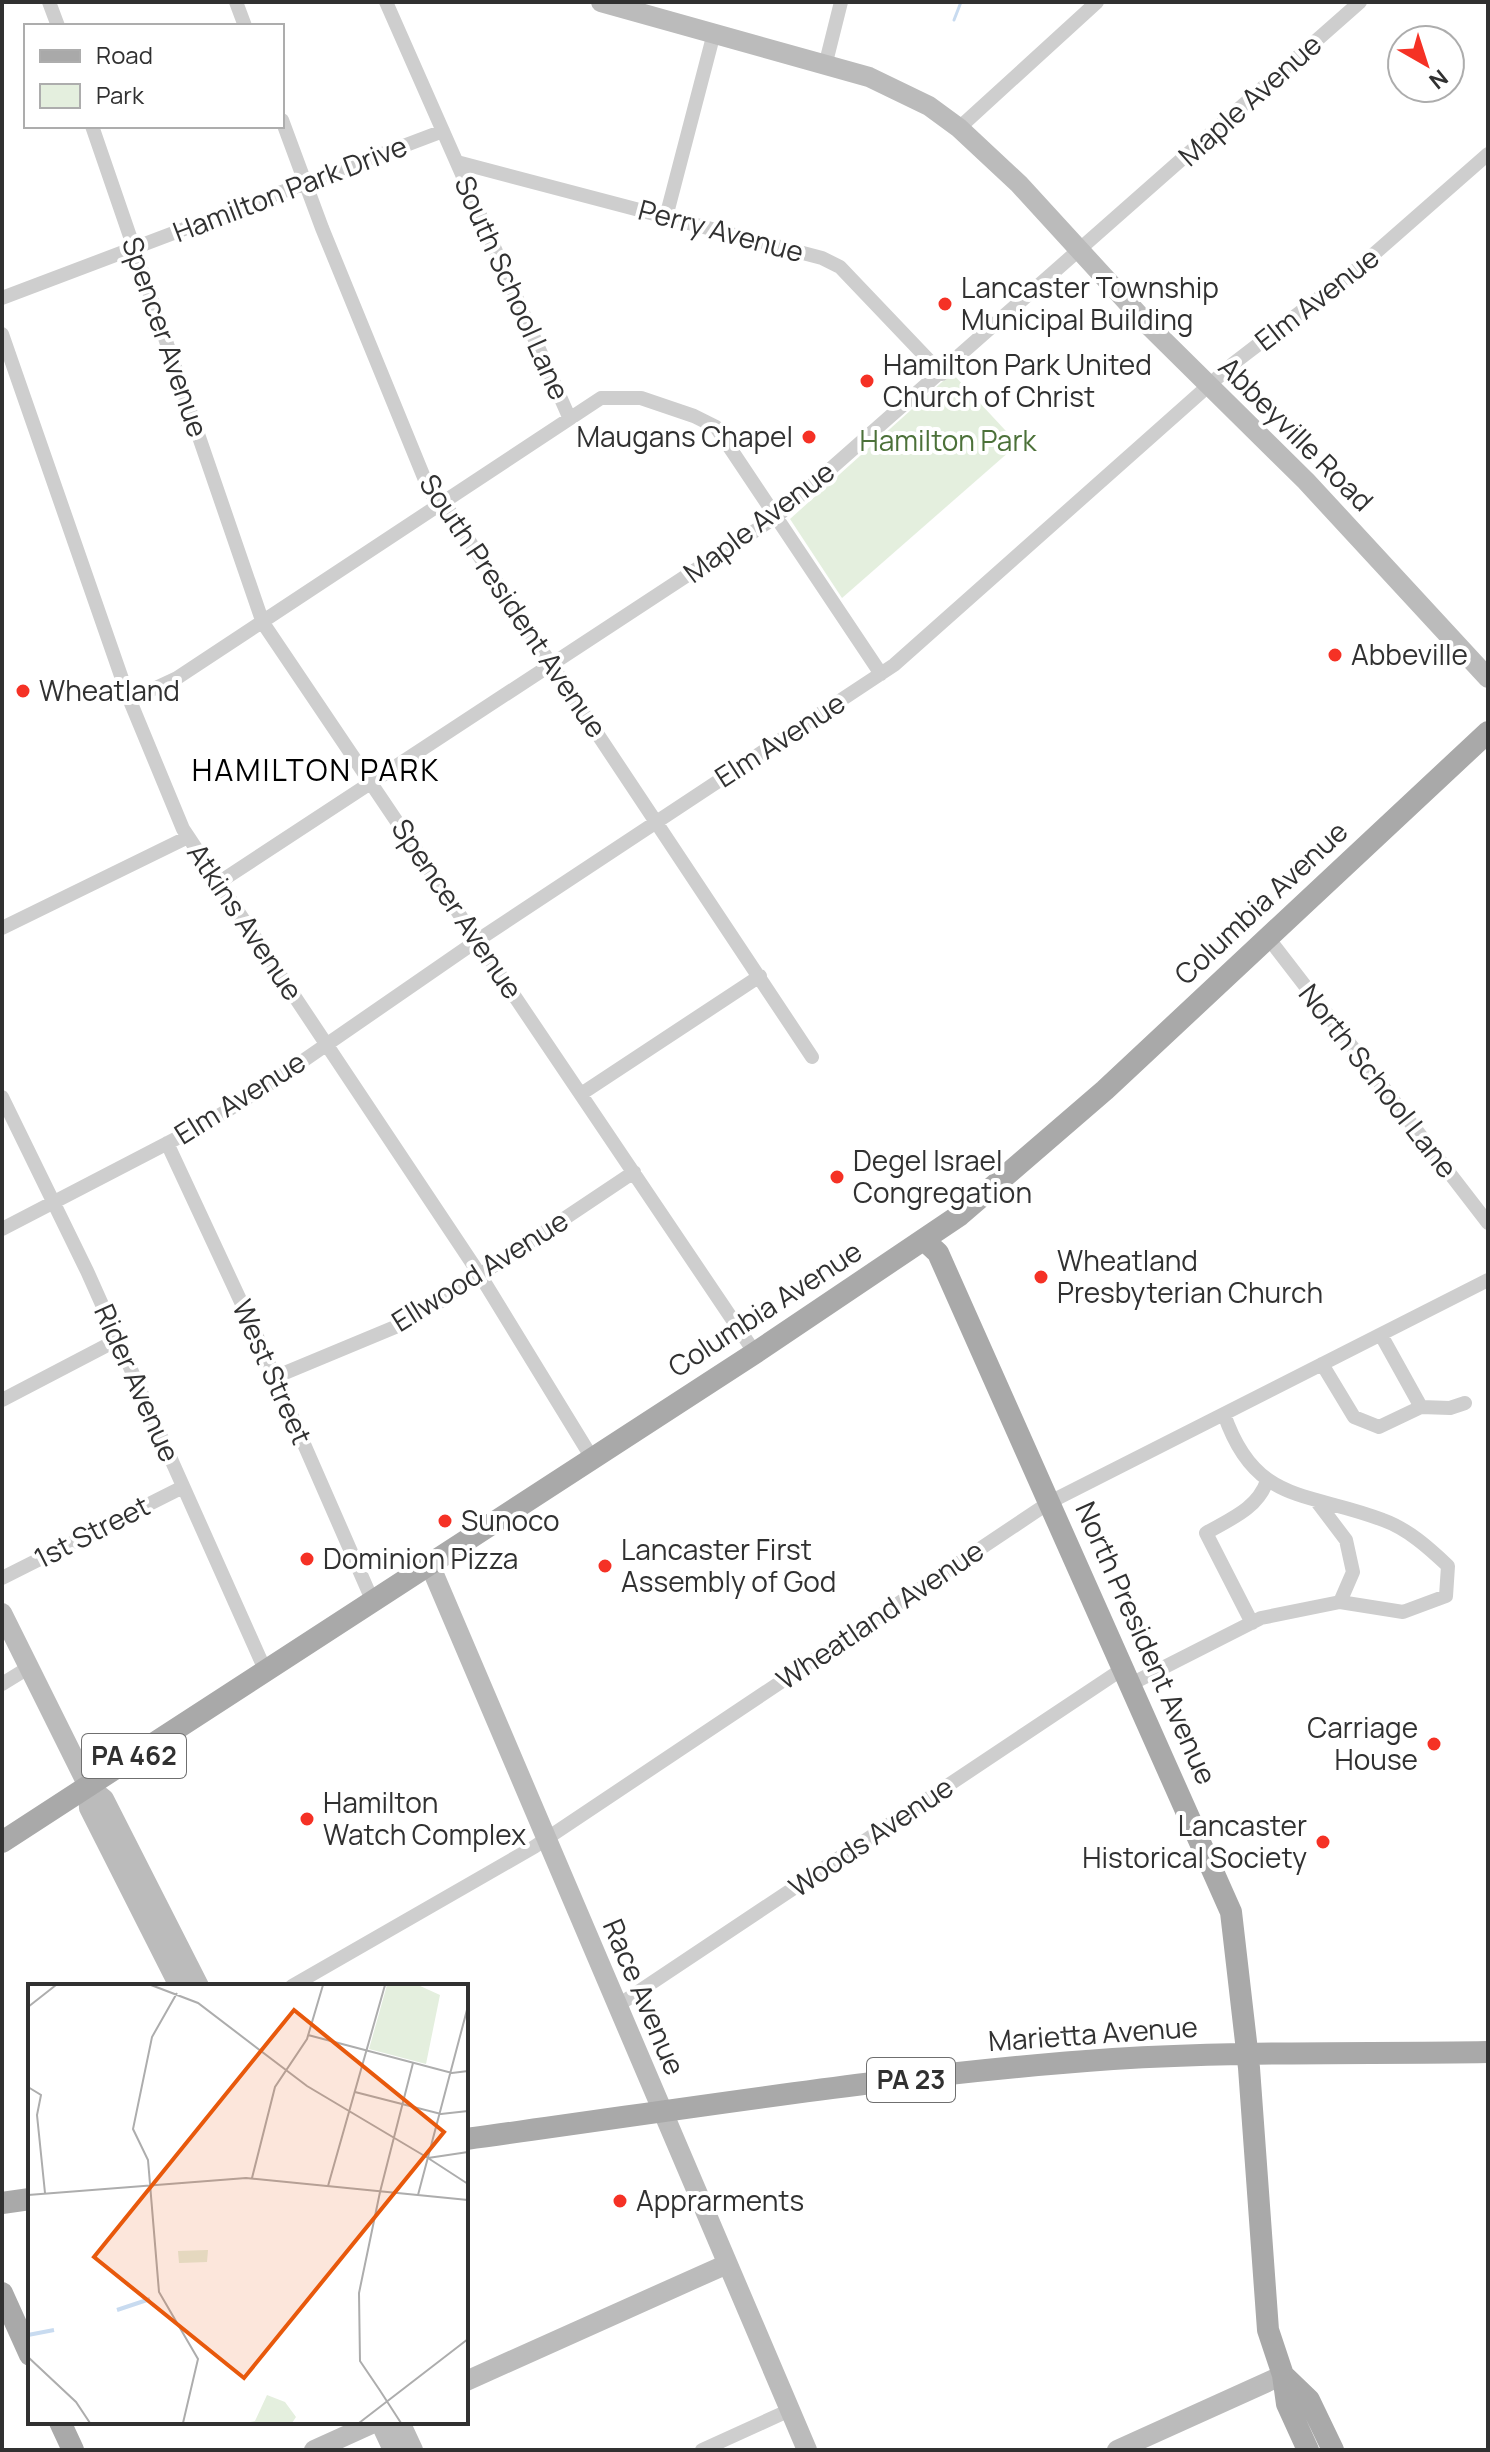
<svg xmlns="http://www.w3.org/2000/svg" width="1490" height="2452" font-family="Manrope,sans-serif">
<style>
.green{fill:#e4efde}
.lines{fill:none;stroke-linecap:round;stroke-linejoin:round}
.stream{stroke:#c8dbf0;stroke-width:3}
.street{stroke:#cecece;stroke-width:14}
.secondary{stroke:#bbb;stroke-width:20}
.primary{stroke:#a9a9a9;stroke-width:22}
.poi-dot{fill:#f53125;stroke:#fff;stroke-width:3}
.labels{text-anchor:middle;stroke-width:8;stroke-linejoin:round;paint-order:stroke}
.shield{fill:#fff;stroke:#6f6f6f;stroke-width:2}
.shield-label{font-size:26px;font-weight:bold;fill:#313131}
.street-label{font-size:28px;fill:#313131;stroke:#fff}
.poi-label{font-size:28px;fill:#313131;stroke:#fff;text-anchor:start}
.park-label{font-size:28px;fill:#4c7139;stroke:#fff}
.neighbourhood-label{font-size:30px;letter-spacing:2px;fill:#000;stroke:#fff}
.inset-river{fill:none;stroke:#c8dbf0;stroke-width:4}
.inset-road{fill:none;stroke:#adadad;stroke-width:2}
.view{fill:#e8590c;fill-opacity:0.15;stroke:#e8590c;stroke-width:4}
.inset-edge{fill:none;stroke:#313131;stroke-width:4}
</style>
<rect width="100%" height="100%" fill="#fff"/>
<path class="green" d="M952,373L1018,444L842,598L790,519Z"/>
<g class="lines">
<path class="stream" d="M954,20L961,2"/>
<path class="street" d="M49,2L58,26
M236,2L245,26
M386,2L569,417
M826,62L841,2
M282,120L322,228L430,492L450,512L812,1057
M92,126L263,623L755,1353
M959,128L1097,2
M457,162L822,258L840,267L942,374
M666,217L714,33
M2,298L443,131
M2,334L128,696L183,829L480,1275L592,1458
M128,696L147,692L177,678L601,398H641L694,416L716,427L881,674
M218,883L776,517L1360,2
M2,928L188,837
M1269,939L1488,1223
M581,1094L760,976
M2,1097L87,1271L266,1672
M167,1143L255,1332L373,1602
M2,1229L212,1120L268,1085L478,940L894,665L1234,363L1358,268L1488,154
M1381,1335L1421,1407
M1322,1364L1354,1417L1379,1427L1421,1407L1450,1408L1465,1403
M275,1377L400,1325L438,1303L634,1172
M2,1400L117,1340
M1318,1503L1346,1540L1353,1572L1340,1602
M2,1578L183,1487
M1252,1623L1206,1533C1230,1519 1257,1509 1267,1481
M2,1684L28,1668
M1131,1684L1261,1618L1340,1602L1403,1612L1446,1596L1448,1566C1429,1548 1408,1529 1383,1520C1308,1491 1255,1505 1224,1414
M292,1986L534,1847L1050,1502L1488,1280
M617,2006L1124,1668
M702,2450L790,2410"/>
<path class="secondary" d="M601,2L869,77L929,106L959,128L1019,184L1149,326L1306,481L1488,678
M430,1565L807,2450
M2,1613L88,1786L104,1799L199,1986
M88,1786L89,1808L179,1986
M466,2381L727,2264
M380,2422L393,2450
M400,2422L413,2450
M314,2450L376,2422
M1117,2450L1283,2375"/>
<path class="primary" d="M924,1240L938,1253L1231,1912L1249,2068L1268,2330L1283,2375L1287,2404L1308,2450
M2,1842L755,1353L960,1215L1105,1090L1488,732
M466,2139C681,2110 897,2074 1113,2059C1238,2051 1363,2054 1488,2052
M2,2203L30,2199
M2,2293L30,2355
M1283,2375L1309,2400L1333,2450
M60,2422L73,2450"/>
</g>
<g class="poi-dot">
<circle cx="945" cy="304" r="8"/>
<circle cx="867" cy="381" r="8"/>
<circle cx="809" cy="437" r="8"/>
<circle cx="1335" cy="655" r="8"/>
<circle cx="23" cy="691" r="8"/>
<circle cx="837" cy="1177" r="8"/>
<circle cx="1041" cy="1277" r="8"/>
<circle cx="445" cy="1521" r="8"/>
<circle cx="307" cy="1559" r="8"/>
<circle cx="605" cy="1566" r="8"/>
<circle cx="1434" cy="1744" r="8"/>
<circle cx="307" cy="1819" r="8"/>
<circle cx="1323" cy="1842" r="8"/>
<circle cx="620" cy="2201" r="8"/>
</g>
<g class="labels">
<g class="shield">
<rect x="82" y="1734" width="104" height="44" rx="6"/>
<rect x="867" y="2058" width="88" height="44" rx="6"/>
</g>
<g class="shield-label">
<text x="134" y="1765">PA 462</text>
<text x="911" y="2089">PA 23</text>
</g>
<g class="street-label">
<text transform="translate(1250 100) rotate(-42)" y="10">Maple Avenue</text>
<text transform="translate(290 189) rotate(-21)" y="10">Hamilton Park Drive</text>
<text transform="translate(721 231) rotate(15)" y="10">Perry Avenue</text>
<text transform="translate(512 288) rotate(66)" y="10">South School Lane</text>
<text transform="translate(1317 299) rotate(-38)" y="10">Elm Avenue</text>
<text transform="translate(165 337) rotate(71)" y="10">Spencer Avenue</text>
<text transform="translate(1296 434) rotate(45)" y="10">Abbeyville Road</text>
<text transform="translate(759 522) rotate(-37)" y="10">Maple Avenue</text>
<text transform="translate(513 606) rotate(56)" y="10">South President Avenue</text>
<text transform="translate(780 740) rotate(-33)" y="10">Elm Avenue</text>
<text transform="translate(1261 903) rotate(-43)" y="10">Columbia Avenue</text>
<text transform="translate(457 909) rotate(56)" y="10">Spencer Avenue</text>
<text transform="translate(245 922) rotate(56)" y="10">Atkins Avenue</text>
<text transform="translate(1378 1081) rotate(52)" y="10">North School Lane</text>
<text transform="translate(240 1098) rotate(-32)" y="10">Elm Avenue</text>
<text transform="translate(480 1271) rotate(-32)" y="10">Ellwood Avenue</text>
<text transform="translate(765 1309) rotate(-33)" y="10">Columbia Avenue</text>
<text transform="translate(272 1372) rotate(66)" y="10">West Street</text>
<text transform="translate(137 1383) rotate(66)" y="10">Rider Avenue</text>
<text transform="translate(92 1532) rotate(-27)" y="10">1st Street</text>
<text transform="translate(880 1615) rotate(-34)" y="10">Wheatland Avenue</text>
<text transform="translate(1146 1643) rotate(66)" y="10">North President Avenue</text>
<text transform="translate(871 1837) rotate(-34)" y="10">Woods Avenue</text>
<text transform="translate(644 1997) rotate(67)" y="10">Race Avenue</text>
<text transform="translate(1093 2034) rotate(-4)" y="10">Marietta Avenue</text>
</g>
<g class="poi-label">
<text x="961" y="298">Lancaster Township<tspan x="961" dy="32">Municipal Building</tspan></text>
<text x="883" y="375">Hamilton Park United<tspan x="883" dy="32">Church of Christ</tspan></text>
<text x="793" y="447" text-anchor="end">Maugans Chapel</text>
<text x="1351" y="665">Abbeville</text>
<text x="39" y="701">Wheatland</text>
<text x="853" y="1171">Degel Israel<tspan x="853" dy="32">Congregation</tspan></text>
<text x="1057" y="1271">Wheatland<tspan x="1057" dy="32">Presbyterian Church</tspan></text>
<text x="461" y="1531">Sunoco</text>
<text x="621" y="1560">Lancaster First<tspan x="621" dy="32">Assembly of God</tspan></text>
<text x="323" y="1569">Dominion Pizza</text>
<text x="1418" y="1738" text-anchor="end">Carriage<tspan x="1418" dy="32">House</tspan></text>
<text x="323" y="1813">Hamilton<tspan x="323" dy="32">Watch Complex</tspan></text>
<text x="1307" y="1836" text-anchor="end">Lancaster<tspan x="1307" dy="32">Historical Society</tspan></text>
<text x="636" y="2211">Apprarments</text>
</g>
<g class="park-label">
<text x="948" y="451">Hamilton Park</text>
</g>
<g class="neighbourhood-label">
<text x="316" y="781">HAMILTON PARK</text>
</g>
</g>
<g transform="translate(28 1984)">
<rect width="440" height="440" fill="#fff"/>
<path d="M359,1H390L412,11L398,80L341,65ZM180,266L179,278L151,279L150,267ZM239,411L257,418L268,433L264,439H217L227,437Z" fill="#e4efde"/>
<path class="inset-river" d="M89,326L122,315M0,351L26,346"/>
<path class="inset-road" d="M123,1L170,19L279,102L400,174M149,9L124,53L105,145L120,176L131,308L170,375L155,439M0,23L28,1M280,51L424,89L440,87M0,103L13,111L9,131L17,209M327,108L413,130L440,127M400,174L440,200M400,174L440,168M224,194L247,103L279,55L295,1M300,202L357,1M352,208L385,79M352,208L331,309L332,377L353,408M0,211L218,194L440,216M390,211L440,22M0,373L48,418L62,439M351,405L373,439M331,439L440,355"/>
<path class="view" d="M266,26L416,148L216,394L66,273Z"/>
<rect width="440" height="440" class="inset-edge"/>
</g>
<rect width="1490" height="2452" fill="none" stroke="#313131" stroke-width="8"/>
<rect x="24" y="24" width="260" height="104" fill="#ffffff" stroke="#adadad" stroke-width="2"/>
<rect x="40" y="50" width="40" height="12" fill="#a9a9a9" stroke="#adadad" stroke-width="2"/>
<text x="96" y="64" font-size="24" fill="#313131">Road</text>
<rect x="40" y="84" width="40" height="24" fill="#e4efde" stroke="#adadad" stroke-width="2"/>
<text x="96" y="104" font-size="24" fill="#313131">Park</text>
<g transform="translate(1426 64) rotate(141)"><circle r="38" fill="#ffffff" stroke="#adadad" stroke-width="2"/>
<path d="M0-6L14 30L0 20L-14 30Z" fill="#f53125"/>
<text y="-12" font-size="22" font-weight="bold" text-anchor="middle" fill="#313131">N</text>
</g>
</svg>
